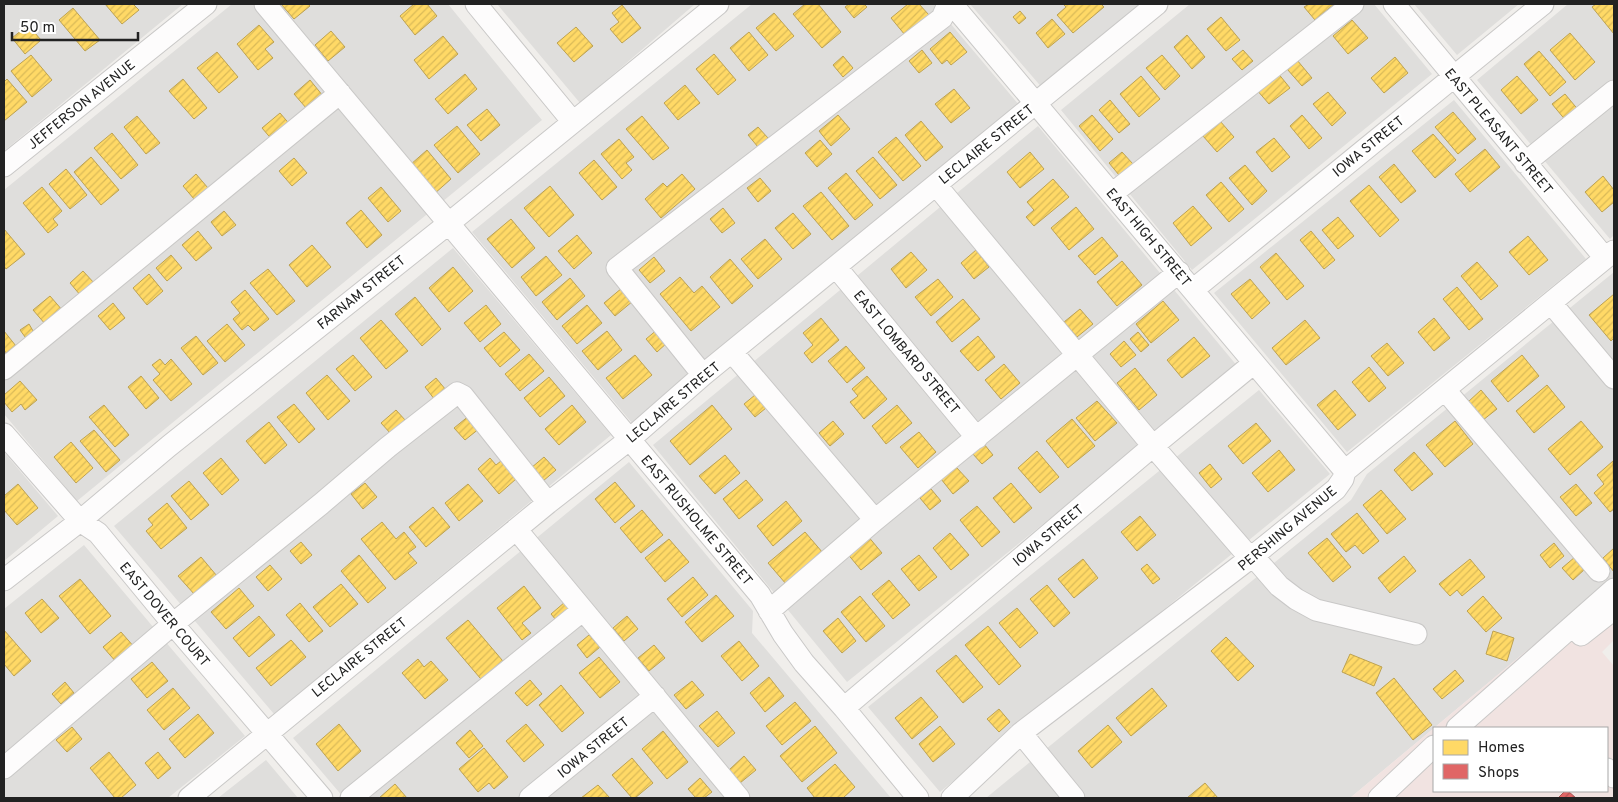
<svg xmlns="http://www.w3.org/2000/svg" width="1618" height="802" font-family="Overpass,sans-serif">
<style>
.residential{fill:#dfdedc}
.commercial{fill:#f1e3e1;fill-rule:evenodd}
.homes{fill:url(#homes-hatch);stroke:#bda252}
.shops{fill:url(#shops-hatch);stroke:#a75252}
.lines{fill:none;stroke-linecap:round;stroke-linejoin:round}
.minor-casing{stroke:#c9c8c7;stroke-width:23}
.minor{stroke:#fdfcfc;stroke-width:21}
.labels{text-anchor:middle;stroke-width:5;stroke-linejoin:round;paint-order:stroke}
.street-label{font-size:14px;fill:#222;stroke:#fff}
</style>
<defs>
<pattern id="homes-hatch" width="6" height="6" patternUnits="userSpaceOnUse" patternTransform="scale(1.25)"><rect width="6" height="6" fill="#ffd966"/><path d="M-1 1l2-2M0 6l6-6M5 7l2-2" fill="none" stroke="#daba58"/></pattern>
<pattern id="shops-hatch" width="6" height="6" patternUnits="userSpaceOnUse" patternTransform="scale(1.25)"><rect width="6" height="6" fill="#e06666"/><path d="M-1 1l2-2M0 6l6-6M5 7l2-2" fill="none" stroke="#b55454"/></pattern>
</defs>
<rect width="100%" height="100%" fill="#f0eeeb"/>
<path class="residential" d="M4,4H183L4,151Z
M232,4H448L542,120L77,501L4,414V190Z
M497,4H695L580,103Z
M752,4H934L1019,105L632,423L472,232Z
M970,4H1147L1044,90Z
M1190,4H1374L1432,74L1192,270L1061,110Z
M1414,4H1519L1457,55Z
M1568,4H1614V235L1610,239L1477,80Z
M1454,100L1586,259L1347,452L1214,293Z
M1038,126L1238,367L847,682L653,445Z
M453,248L611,435L274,714L114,526Z
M1614,272V578L1350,798H986L1351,500L1367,474Z
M1259,390L1330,474L940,792L868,707Z
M4,452L58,516L4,561Z
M629,462L753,611L752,633L891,798H344L293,738Z
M84,545L245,736L168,798H4V609Z
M266,760L298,798H218Z"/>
<path class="commercial" d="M1614,578V640L1602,652L1614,666V798H1350ZM1434,728H1607V791H1434Z"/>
<path class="homes" d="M105,4H133L139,10L122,24Z
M281,4H308L310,6L294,19Z
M414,4H427L437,16L415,35L400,16Z
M805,4H818L841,32L822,48L793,14Z
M849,4H864L867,7L854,18L845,7Z
M908,4H919L929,15L905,35L891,18Z
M1063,4H1101L1104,7L1073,33L1057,15L1066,7Z
M1309,4H1334L1315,20L1304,7Z
M1596,4H1614V34L1592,7Z
M622,5L641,28L622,43L610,29L619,22L612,13Z
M73,8L100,40L85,51L59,20Z
M1020,11L1026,18L1019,24L1013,17Z
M774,13L794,36L776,51L756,28Z
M1221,17L1240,40L1226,51L1207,29Z
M1052,19L1065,34L1048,48L1036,33Z
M1352,20L1368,38L1348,54L1333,36Z
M28,25L41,40L25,54L12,38Z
M259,25L274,42L265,49L273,58L258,70L237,44Z
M576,27L593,46L574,62L557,43Z
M331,31L345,47L328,61L315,45Z
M749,32L768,55L749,71L730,48Z
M950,32L967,52L951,65L947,60L942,64L930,49Z
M1570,33L1595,62L1575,80L1550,50Z
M1187,35L1205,57L1192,69L1174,47Z
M443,36L458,54L429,79L414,60Z
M922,50L932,63L919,73L909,61Z
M1243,50L1253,61L1242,70L1232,59Z
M1539,51L1566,82L1550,96L1524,64Z
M217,52L238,77L219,93L197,68Z
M714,54L736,80L718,95L696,69Z
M31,55L52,80L32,97L11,71Z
M1162,55L1180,76L1165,90L1146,68Z
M843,56L853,68L843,77L833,65Z
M1395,57L1408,73L1384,93L1371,78Z
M1297,60L1312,78L1302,86L1287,69Z
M1277,72L1290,88L1269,104L1256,89Z
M465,74L477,89L448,114L435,99Z
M1141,76L1160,99L1139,117L1120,94Z
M1517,76L1538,100L1521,114L1501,90Z
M7,79L27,102L4,121V82Z
M183,79L207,108L194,119L169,91Z
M310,80L323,96L307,109L294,94Z
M685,85L700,103L678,120L664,103Z
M954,89L970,108L951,123L935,104Z
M1328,92L1346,113L1332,126L1313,104Z
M1565,94L1580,112L1567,122L1552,104Z
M1110,100L1130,124L1119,133L1099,110Z
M487,109L500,125L481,141L467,125Z
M1453,112L1476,139L1458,154L1435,127Z
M280,113L292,127L274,142L262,128Z
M838,115L850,129L831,146L819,131Z
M1092,115L1113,139L1100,151L1079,126Z
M1302,115L1322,138L1309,149L1290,126Z
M137,116L160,143L146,154L124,127Z
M642,116L669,148L653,160L626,129Z
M921,121L943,147L926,161L905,135Z
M1220,121L1234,137L1217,152L1203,136Z
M457,126L480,154L458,173L434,145Z
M758,127L768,138L758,147L748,135Z
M112,133L138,165L121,179L94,148Z
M1433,134L1456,160L1435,178L1412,151Z
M896,137L921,166L903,181L878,152Z
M1274,138L1290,157L1272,172L1256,152Z
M619,139L634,157L626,163L632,170L622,179L601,154Z
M820,140L832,154L817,167L805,153Z
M1485,149L1500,167L1470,192L1455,174Z
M427,150L451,179L434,194L410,165Z
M1030,152L1044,169L1020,188L1007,172Z
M1122,152L1133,164L1119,175L1109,163Z
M91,157L119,190L101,205L74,172Z
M873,157L897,185L880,199L856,171Z
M294,158L307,173L292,186L279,171Z
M594,160L617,187L602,200L579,173Z
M1394,164L1416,191L1401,203L1379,177Z
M1245,165L1267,191L1252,205L1229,178Z
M66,169L87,195L70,209L49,184Z
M846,173L873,205L855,220L828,188Z
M196,174L208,188L194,199L183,186Z
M682,174L695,189L661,218L645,199L663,183L667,187Z
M1603,176L1614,190V202L1602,212L1585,192Z
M760,178L771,191L758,202L747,188Z
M1053,179L1069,197L1034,226L1026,217L1034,210L1027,202Z
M1221,182L1244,209L1229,222L1206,195Z
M1369,185L1399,220L1380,237L1350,201Z
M550,186L574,215L549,237L524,208Z
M42,187L62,211L53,219L58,225L48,233L23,203Z
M381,187L401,211L388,222L368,198Z
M821,192L849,226L832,240L803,206Z
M1193,206L1212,228L1191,246L1173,223Z
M1076,207L1094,229L1069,250L1051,228Z
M723,208L735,223L722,233L710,219Z
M361,210L382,235L367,248L346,223Z
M224,211L236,225L222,236L211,222Z
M793,213L811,234L793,249L775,228Z
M1338,217L1354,236L1338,249L1322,230Z
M511,219L535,248L512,268L487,239Z
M4,229L25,254L6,269L4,266Z
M198,231L212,248L196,261L182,245Z
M1311,231L1335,260L1324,269L1300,240Z
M577,235L592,253L574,269L558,251Z
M1528,236L1548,260L1529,275L1509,252Z
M1102,237L1118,256L1095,275L1078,256Z
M765,239L782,259L758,279L741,259Z
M312,245L331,267L307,287L289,265Z
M976,250L989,267L974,279L961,263Z
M911,252L927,270L906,288L891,269Z
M1276,253L1304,286L1287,300L1260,267Z
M171,255L182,268L167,281L156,268Z
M546,256L562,275L536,296L521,277Z
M654,257L665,271L650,283L639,270Z
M730,259L753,286L732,304L710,277Z
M1122,261L1142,285L1117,306L1097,282Z
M1477,262L1498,286L1481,300L1461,276Z
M453,267L473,291L449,312L429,288Z
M268,269L295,301L277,315L250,283Z
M83,271L95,284L81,296L70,283Z
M149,274L163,291L147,305L133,288Z
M680,277L694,293L702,286L720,307L691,331L660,294Z
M570,278L585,296L557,320L542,302Z
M938,279L953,297L931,316L915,297Z
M1250,279L1270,303L1252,319L1231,294Z
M1457,287L1483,319L1469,330L1443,299Z
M622,288L633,301L615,316L604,303Z
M245,290L269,319L254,331L248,325L242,330L233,319L240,313L231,302Z
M1614,294V338L1611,341L1589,315Z
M50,296L63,311L46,325L33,310Z
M415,297L441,329L422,346L395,314Z
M963,299L980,319L952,342L936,322Z
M1163,301L1179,320L1151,343L1136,324Z
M113,303L125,318L110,330L98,316Z
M486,305L501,324L480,342L464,323Z
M587,305L602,323L577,344L562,326Z
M1080,309L1093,324L1077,337L1064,322Z
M821,318L839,340L812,363L804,353L813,345L803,333Z
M1434,318L1450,338L1434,351L1418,332Z
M381,320L408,351L386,369L360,338Z
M1305,320L1320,338L1286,365L1272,348Z
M29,324L36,336L28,341L20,330Z
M227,324L245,345L225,362L207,341Z
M658,329L668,342L657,352L646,339Z
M4,331L16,346L7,354L4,350Z
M607,331L622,350L598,370L582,351Z
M504,332L520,350L500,367L484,348Z
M1138,332L1149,345L1141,352L1130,339Z
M196,336L218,363L203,375L181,348Z
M978,336L995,357L978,371L960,351Z
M1194,337L1210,356L1182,378L1167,360Z
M1124,341L1136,355L1121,367L1110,354Z
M1387,343L1404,363L1388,376L1371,356Z
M846,346L865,368L847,383L828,361Z
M529,354L544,371L520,391L505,374Z
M353,355L372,377L355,391L336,369Z
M635,355L652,375L623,399L606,378Z
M1522,355L1539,376L1508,402L1491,381Z
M160,359L165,365L171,359L192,384L171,401L153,380L160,374L152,365Z
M1004,364L1020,383L1001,399L985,380Z
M1369,367L1386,388L1369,402L1352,382Z
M1135,368L1157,395L1139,410L1117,383Z
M327,375L350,401L328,420L306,393Z
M141,376L159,398L146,409L128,387Z
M867,376L887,399L864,419L850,402L858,396L852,389Z
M549,377L565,396L540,417L524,398Z
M436,378L446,390L435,400L425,387Z
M20,381L37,400L25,410L21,404L12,412L4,402V395Z
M1547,385L1565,407L1534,433L1516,411Z
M1335,390L1356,415L1338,430L1317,405Z
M1481,390L1497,409L1483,420L1468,402Z
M755,395L766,408L755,417L744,404Z
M1097,401L1117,423L1095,441L1076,418Z
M294,404L315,429L299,443L277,417Z
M104,405L129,435L115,447L89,417Z
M572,405L586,422L559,445L545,429Z
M712,405L732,429L690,465L670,441Z
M897,405L912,423L886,444L872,426Z
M396,410L406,421L391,434L381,423Z
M470,415L480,428L465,440L454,428Z
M1072,419L1095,446L1068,468L1046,441Z
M833,421L844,434L830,446L819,433Z
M1455,421L1473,444L1445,467L1426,445Z
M1581,421L1603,447L1570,475L1548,449Z
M269,422L287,445L265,464L246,441Z
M1256,423L1271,441L1243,464L1228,446Z
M94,430L120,460L106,472L80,441Z
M919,432L936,452L918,468L900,447Z
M71,442L93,468L76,483L54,457Z
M984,444L993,455L982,464L972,453Z
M1279,450L1295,470L1268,492L1252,473Z
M1037,451L1059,477L1040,493L1018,468Z
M1414,452L1433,474L1412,491L1394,470Z
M725,455L740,473L715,494L699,476Z
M544,457L556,470L543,481L531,468Z
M221,458L239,480L222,495L203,473Z
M490,458L496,465L501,461L516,479L499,494L478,469Z
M1613,461L1614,509L1610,512L1594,493L1604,484L1597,475Z
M1210,464L1222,479L1211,488L1199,473Z
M956,467L969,481L953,494L941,479Z
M746,480L763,500L739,519L723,499Z
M189,481L209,505L191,520L171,496Z
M615,482L635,506L615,523L595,499Z
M365,483L377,497L363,509L351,494Z
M1011,483L1032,508L1014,523L993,498Z
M18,484L38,508L17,525L4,510V496Z
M468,484L483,501L459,521L445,503Z
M1576,484L1592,503L1576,516L1560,497Z
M931,489L941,501L930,510L920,498Z
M1381,490L1406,519L1387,534L1363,505Z
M786,501L802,521L773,546L757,526Z
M167,503L187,528L161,549L146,531L153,525L148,519Z
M977,506L1000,532L982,547L960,520Z
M433,507L450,527L426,547L409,527Z
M642,510L663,535L641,553L620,528Z
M1357,513L1379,541L1363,554L1355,545L1346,552L1331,534Z
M1140,516L1156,535L1137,551L1121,532Z
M382,522L396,539L404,532L416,547L408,553L417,563L395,580L361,539Z
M805,532L823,553L786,584L768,563Z
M950,533L969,555L951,570L933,548Z
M867,535L882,553L861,570L846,552Z
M1327,538L1351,567L1333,582L1308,553Z
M669,539L689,562L665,582L645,558Z
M301,542L312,555L301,564L290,551Z
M1554,543L1564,556L1550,568L1540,555Z
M1614,548V572L1603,558Z
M359,555L386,588L368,603L341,571Z
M919,555L937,577L919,591L901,569Z
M1404,556L1416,571L1390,593L1378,578Z
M201,557L217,576L195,595L178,576Z
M1575,557L1585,569L1573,580L1562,568Z
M1083,559L1098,578L1074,598L1058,579Z
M1470,559L1485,577L1462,596L1457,590L1450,596L1439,584Z
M1147,564L1160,579L1153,584L1141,569Z
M270,565L282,579L268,591L256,577Z
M693,577L708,595L682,617L667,599Z
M80,579L111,616L90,634L59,596Z
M889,580L910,605L893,619L872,594Z
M341,584L358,604L330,627L313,607Z
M1047,585L1070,613L1054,627L1030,599Z
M524,586L541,608L522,623L531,633L522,640L497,608Z
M239,588L254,606L226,629L211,612Z
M716,595L734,616L702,642L685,622Z
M860,596L885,626L866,642L841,612Z
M1483,596L1502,618L1486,632L1467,611Z
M42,599L59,618L41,633L25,613Z
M565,602L575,614L561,626L551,614Z
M300,603L323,631L309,642L286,615Z
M1017,608L1038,633L1020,648L999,623Z
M259,616L275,635L249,657L233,638Z
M627,616L638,629L624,641L613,628Z
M838,618L856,641L842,653L823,631Z
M468,620L508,667L486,685L446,638Z
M988,626L1021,666L999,685L965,645Z
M4,630L31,661L14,676L4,664Z
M1493,631L1514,638L1507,661L1486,654Z
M121,632L135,648L117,663L103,647Z
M589,635L600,647L587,658L577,645Z
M1226,637L1254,666L1238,681L1211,651Z
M291,640L306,657L271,686L256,668Z
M739,641L759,666L742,681L721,656Z
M654,645L665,658L649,671L638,658Z
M1350,654L1382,667L1374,686L1342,672Z
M956,655L983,687L963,703L936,671Z
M599,657L620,682L600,698L579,673Z
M418,659L424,667L431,661L448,680L425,699L402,673Z
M152,662L168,681L147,698L131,679Z
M1455,670L1464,681L1442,699L1433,689Z
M769,677L784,696L765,712L750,693Z
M1394,678L1432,725L1413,740L1376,693Z
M530,680L542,694L527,706L515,693Z
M692,681L704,695L686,709L674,695Z
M65,682L74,693L61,704L52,694Z
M561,685L584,713L562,732L539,705Z
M173,688L190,708L164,730L147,710Z
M1152,688L1167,706L1131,736L1116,718Z
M921,697L938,717L912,739L895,718Z
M795,702L811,721L782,745L766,726Z
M999,709L1010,722L999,732L987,719Z
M717,711L735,733L718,747L699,726Z
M198,714L214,733L185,758L169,739Z
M339,724L361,751L338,771L316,744Z
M526,724L544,745L524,762L506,741Z
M1108,725L1122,742L1092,768L1078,751Z
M815,726L837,753L802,782L780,756Z
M940,726L955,744L933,762L919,744Z
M72,727L82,739L67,752L56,740Z
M470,730L483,746L469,758L456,743Z
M663,731L688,762L667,779L642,749Z
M484,748L508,777L494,789L489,783L478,792L459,769Z
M109,752L136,785L121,798H115L90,768Z
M158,752L171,768L158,779L145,763Z
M744,756L756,770L740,783L729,770Z
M632,758L653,783L635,798H632L612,775Z
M835,764L855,787L843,798H815L807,788Z
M700,778L712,792L704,798H696L688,789Z
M1205,783L1218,798H1187Z
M395,784L407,798H379Z
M598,785L610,798H581Z"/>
<path class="shops" d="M1565,791H1568L1576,798H1558Z"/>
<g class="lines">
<g class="minor-casing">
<path id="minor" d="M265,4L760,595L783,634L804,663L844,708L918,798
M476,4L573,122
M952,4L1345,471
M1394,4L1605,258
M1525,163L1614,91
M4,166L206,4
M936,185L1153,446L1244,551L1253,556L1279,586L1296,599L1316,610L1416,634
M1113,193L1353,4
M836,267L977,438
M1194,289L1543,4
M1551,303L1614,378
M732,352L875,520
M4,369L340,93
M703,375L617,268L942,18L948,4
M1445,390L1599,571
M4,434L80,521L98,533L173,624L322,798
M516,529L739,798
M4,580L80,521L169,446L448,224L718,4
M769,611L875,520L1179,272
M1581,635L1614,609
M844,708L1153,446L1254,363
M1457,728L1614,589
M1021,733L1074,798
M4,768L173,624L321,504L388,447L457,393L463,396L548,503
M1607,769L1614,777
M189,798L548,503L630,439L703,375L1157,4
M351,798L583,610
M530,798L655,696
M952,798L1021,733L1253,556L1336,489L1343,479L1345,471L1614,251
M1379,798L1434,746"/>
</g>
<use href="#minor" class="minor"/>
</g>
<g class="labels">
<g class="street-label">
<text transform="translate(81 104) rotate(-39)" y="5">JEFFERSON AVENUE</text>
<text transform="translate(1499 131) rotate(50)" y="5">EAST PLEASANT STREET</text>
<text transform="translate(986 144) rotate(-39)" y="5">LECLAIRE STREET</text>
<text transform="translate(1368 146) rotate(-39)" y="5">IOWA STREET</text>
<text transform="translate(1149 237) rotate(50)" y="5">EAST HIGH STREET</text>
<text transform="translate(361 292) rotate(-39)" y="5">FARNAM STREET</text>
<text transform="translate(907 352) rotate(50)" y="5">EAST LOMBARD STREET</text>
<text transform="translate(673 402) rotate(-40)" y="5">LECLAIRE STREET</text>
<text transform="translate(697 520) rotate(50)" y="5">EAST RUSHOLME STREET</text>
<text transform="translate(1287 528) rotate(-40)" y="5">PERSHING AVENUE</text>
<text transform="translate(1048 535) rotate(-40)" y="5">IOWA STREET</text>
<text transform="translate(165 614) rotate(50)" y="5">EAST DOVER COURT</text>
<text transform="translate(359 657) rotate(-39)" y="5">LECLAIRE STREET</text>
<text transform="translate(593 747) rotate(-39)" y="5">IOWA STREET</text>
</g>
</g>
<rect width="1618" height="802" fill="none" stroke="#222222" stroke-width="10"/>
<rect x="1433" y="727" width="175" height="65" fill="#ffffff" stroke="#a7a7a7"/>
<rect x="1443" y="740" width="25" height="15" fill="#ffd966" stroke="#a7a7a7"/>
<text x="1478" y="752" font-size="15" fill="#222222">Homes</text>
<rect x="1443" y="764" width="25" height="15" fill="#e06666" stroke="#a7a7a7"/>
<text x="1478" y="777" font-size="15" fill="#222222">Shops</text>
<path d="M12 32v8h126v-8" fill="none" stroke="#222222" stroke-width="2.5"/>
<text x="20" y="32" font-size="15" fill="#222222" stroke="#ffffff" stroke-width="4" paint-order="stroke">50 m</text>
</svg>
